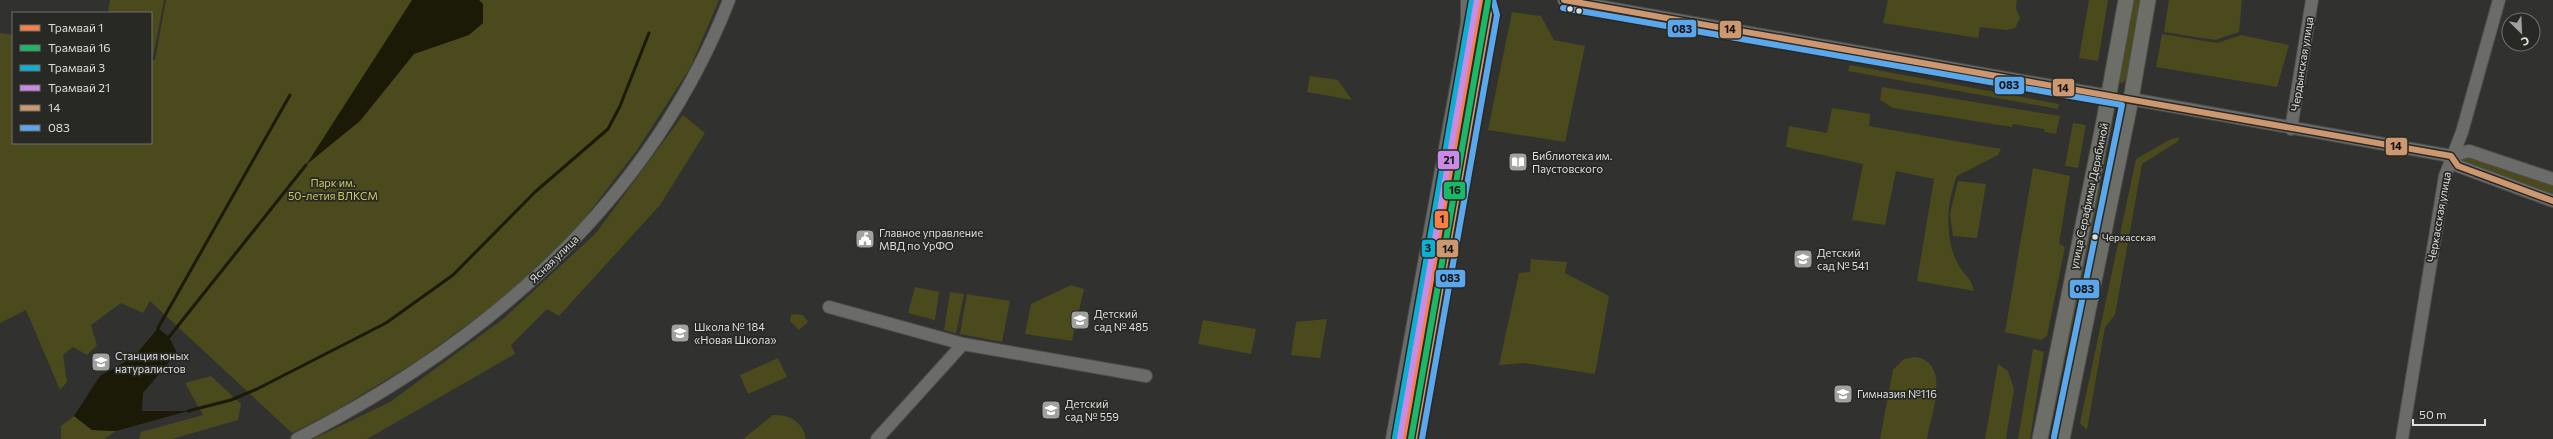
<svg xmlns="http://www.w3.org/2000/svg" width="2553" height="439" font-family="Commissioner,sans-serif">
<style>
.green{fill:#4b4a1c}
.water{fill:#1b1a06}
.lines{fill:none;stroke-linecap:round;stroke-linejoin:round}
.stream{stroke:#1b1a06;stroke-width:3}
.minor-casing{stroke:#4d4d4c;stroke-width:14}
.major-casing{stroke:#4d4d4c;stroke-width:17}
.minor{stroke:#6b6b6a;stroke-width:12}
.major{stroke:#6e6e68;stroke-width:15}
.bus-1-casing{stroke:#282825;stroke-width:9}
.bus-2-casing{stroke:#282825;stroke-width:9}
.bus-1{stroke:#cd976f;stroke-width:6}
.bus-2{stroke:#5aa8eb;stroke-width:6}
.tram-1-casing{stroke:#282825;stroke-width:9}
.tram-2-casing{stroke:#282825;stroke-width:9}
.tram-3-casing{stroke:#282825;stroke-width:9}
.tram-4-casing{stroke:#282825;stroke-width:9}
.tram-1{stroke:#f78048;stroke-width:6}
.tram-2{stroke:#1ab867;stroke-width:6}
.tram-3{stroke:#0dafd3;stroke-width:6}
.tram-4{stroke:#ca8be6;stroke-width:6}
.bus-dot{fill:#dededc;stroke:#282825;stroke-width:1.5}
.labels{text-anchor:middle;stroke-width:3.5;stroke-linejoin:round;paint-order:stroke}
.bus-label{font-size:10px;fill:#dededc;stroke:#282825;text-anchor:start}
.street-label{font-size:11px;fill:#dededc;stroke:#282825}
.poi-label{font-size:11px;fill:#dededc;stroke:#282825;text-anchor:start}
.park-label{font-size:11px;fill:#cbca62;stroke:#282825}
.line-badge{stroke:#282825;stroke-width:1.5}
.pale-badge-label{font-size:11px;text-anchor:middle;font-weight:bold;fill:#111}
</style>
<rect width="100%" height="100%" fill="#313130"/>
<path class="green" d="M110,0H164L153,57H151V13H108Z
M166,0H719L690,68L637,150L581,223L508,295L417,361L335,411L292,433L150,301L143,313L121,303L91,325L97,345L87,355L73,347L63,355L67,382L60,390L26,310L0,323V33L13,35V143H151V60H155Z
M1888,0H2017L2016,8L2020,18L2015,28L2007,30L1980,27L1978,38L1883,23Z
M2089,0H2108L2098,61L2079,58Z
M2132,0H2140L2126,80L2121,84L2119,79Z
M2169,0H2242L2239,32L2215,40L2164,32Z
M1512,12L1541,16L1554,40L1585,46L1565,142L1488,130Z
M2162,34L2217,43L2241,35L2289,45L2277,87L2156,67Z
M1850,65L2059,104L2058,109L1848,71Z
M1310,76L1338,80L1352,100L1307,92Z
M1882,87L2060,116L2056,134L2045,132L2044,129L2013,124L2012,127L1893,108L1880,100Z
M1832,108L1870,114L1869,126L2001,149L1998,155L1957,176C1946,204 1944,239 1959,266C1966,278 1970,275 1974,291L1917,281L1934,179L1896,171L1885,225L1852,220L1863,164L1786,147L1789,126L1827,133Z
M683,115L705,133L660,205L559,316L547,309L511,345L515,354L367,439H313L390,402L503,319L596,233Z
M2118,115L2120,119L2109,174L2103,172L2115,118Z
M2073,123L2086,125L2078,168L2065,166Z
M2180,137L2177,142L2142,164L2115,315L2105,327L2087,430L2080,423L2136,159L2171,139Z
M2464,155L2553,183V195L2459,162L2458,158Z
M2033,168L2070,176L2059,244L2065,247L2047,336L2041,340L2005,332Z
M1958,181L1986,184L1977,238L1953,236L1950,214Z
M2097,187L2102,188L2055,424L2050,423Z
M1531,259L1567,262L1565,273L1609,296L1595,374L1524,363L1499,365L1519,273L1530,272Z
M1071,285L1084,289L1072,341L1025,334L1031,304Z
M915,287L939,292L935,320L908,313Z
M950,292L964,294L956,333L944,330Z
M967,294L1010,301L1002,342L960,334Z
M794,314L803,315L808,322L799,330L790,321L791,315Z
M1327,319L1320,358L1291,355L1296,322Z
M1203,320L1256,329L1251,354L1198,344Z
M2033,349L2044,352L2030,439H2018Z
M1915,357C1952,362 1931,415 1927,439H1880L1893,370L1904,359Z
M778,358L787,377L748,394L740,375Z
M1998,364L2008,371L2014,389L2006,439H1985Z
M211,376L241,404L238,420L172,439H139L141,432L203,415L185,383Z
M773,415C790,414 803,422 806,439H743Z
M74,416L92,430L116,431L104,439H61V426Z"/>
<path class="water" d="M412,0H479L483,4V23L469,35L414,54L360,121L306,165Z
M158,328L169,337L177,353L143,393L142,411H188L116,431L92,430L74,416L100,376L134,357Z"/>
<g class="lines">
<path class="stream" d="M158,328L290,95
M169,337L306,165
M188,411L231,400L257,389L386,323L453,275L535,192L608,129L620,106L649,33"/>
<g class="minor-casing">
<path id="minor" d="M1564,0L2109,96
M2131,99L2451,156L2469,151L2553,179
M2291,129L2312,0
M2451,156L2458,166L2553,201
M829,307L963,344
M297,439C486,343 650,202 729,0
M877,439L963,344L1146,376
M1392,439L1460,66L1467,22V0
M1414,439L1476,90L1489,14L1485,0
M2402,439L2445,176L2462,132L2499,0"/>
</g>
<g class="major-casing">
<path id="major" d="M2040,439L2104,121L2126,0
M2062,439L2131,99L2148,0"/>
</g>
<use href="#minor" class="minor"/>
<use href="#major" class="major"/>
<g class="bus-1-casing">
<path id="bus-1" d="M1564,0L2451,156L2458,166L2553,201
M1414,439L1489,14L1485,0"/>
</g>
<g class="bus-2-casing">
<path id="bus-2" d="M1563,8L2122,105L2054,437
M1422,439L1497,15L1493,0"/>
</g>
<use href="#bus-1" class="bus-1"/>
<use href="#bus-2" class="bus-2"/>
<g class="tram-1-casing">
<path id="tram-1" d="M1403,439L1480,0"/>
</g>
<g class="tram-2-casing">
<path id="tram-2" d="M1411,439L1488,1"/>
</g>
<g class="tram-3-casing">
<path id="tram-3" d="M1395,438L1472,0"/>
</g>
<g class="tram-4-casing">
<path id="tram-4" d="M1400,438L1477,0"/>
</g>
<use href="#tram-1" class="tram-1"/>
<use href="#tram-2" class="tram-2"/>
<use href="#tram-3" class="tram-3"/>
<use href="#tram-4" class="tram-4"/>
</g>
<defs>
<g id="library-square" transform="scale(1)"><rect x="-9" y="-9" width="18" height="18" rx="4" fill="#a1a1a0" stroke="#282825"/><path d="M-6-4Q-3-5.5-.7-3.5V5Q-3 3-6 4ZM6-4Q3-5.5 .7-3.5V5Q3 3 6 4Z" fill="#fff"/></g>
<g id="civic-square" transform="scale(1)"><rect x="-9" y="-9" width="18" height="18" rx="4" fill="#a1a1a0" stroke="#282825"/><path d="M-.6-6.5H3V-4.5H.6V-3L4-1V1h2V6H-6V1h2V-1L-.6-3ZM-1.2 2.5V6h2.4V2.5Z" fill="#fff"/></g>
<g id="school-square" transform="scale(1)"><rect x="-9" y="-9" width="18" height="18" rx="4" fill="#a1a1a0" stroke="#282825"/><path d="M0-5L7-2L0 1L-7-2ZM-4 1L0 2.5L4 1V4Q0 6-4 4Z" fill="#fff"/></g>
<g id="university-square" transform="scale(1)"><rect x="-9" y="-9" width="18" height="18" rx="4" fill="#a1a1a0" stroke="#282825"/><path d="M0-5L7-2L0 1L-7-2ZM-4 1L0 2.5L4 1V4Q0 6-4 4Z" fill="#fff"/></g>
</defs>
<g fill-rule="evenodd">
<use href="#library-square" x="1518" y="162"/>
<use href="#civic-square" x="865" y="239"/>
<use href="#school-square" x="1803" y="259"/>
<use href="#school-square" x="1080" y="320"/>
<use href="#school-square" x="680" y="333"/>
<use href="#university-square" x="101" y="362"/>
<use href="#school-square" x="1843" y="394"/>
<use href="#school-square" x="1051" y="410"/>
</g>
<g class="bus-dot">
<circle cx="1570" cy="9" r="3.5"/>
<circle cx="1579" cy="11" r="3.5"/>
<circle cx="2095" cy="237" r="3.5"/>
</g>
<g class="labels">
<g class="bus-label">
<text x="2102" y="241">Черкасская</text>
</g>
<g class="street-label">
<text transform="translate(2302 64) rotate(-81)" y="4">Чердынская улица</text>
<text transform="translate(2089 196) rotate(-78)" y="4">улица Серафимы Дерябиной</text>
<text transform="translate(2439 217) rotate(-80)" y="4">Черкасская улица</text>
<text transform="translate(554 259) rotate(-44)" y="4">Ясная улица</text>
</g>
<g class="poi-label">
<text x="1532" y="160">Библиотека им.<tspan x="1532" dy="13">Паустовского</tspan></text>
<text x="879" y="237">Главное управление<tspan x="879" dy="13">МВД по УрФО</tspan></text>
<text x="1817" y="257">Детский<tspan x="1817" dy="13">сад № 541</tspan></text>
<text x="1094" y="318">Детский<tspan x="1094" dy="13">сад № 485</tspan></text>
<text x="694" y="331">Школа № 184<tspan x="694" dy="13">«Новая Школа»</tspan></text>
<text x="115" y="360">Станция юных<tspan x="115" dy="13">натуралистов</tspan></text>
<text x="1857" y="398">Гимназия №116</text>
<text x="1065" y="408">Детский<tspan x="1065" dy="13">сад № 559</tspan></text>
</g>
<g class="park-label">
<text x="333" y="187">Парк им.<tspan x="333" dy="13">50-летия ВЛКСМ</tspan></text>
</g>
</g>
<g class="line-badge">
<rect x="1667" y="19" width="30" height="19" rx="4" fill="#5aa8eb"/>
<rect x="1719" y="20" width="23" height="19" rx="4" fill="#cd976f"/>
<rect x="1994" y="76" width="31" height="19" rx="4" fill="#5aa8eb"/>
<rect x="2052" y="78" width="23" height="19" rx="4" fill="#cd976f"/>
<rect x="2385" y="137" width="23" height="19" rx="4" fill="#cd976f"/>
<rect x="1437" y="150" width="23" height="20" rx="4" fill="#ca8be6"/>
<rect x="1443" y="181" width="23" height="19" rx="4" fill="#1ab867"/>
<rect x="1434" y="210" width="15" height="19" rx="4" fill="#f78048"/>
<rect x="1421" y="239" width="15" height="19" rx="4" fill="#0dafd3"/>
<rect x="1436" y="239" width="23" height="19" rx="4" fill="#cd976f"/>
<rect x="1435" y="269" width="31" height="19" rx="4" fill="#5aa8eb"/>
<rect x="2069" y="279" width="31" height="20" rx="4" fill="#5aa8eb"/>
</g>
<g class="pale-badge-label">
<text x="1682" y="33">083</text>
<text x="1730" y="33">14</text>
<text x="2009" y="89">083</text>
<text x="2063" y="92">14</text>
<text x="2396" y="150">14</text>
<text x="1449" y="164">21</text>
<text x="1455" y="194">16</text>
<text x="1442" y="223">1</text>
<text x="1428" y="252">3</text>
<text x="1448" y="253">14</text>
<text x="1450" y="282">083</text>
<text x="2084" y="293">083</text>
</g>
<rect x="12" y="12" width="140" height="132" fill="#282825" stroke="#71716e"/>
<rect x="20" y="25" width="20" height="6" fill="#f78048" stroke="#71716e"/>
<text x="48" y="32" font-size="12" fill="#dededc">Трамвай 1</text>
<rect x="20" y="45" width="20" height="6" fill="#1ab867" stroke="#71716e"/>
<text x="48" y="52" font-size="12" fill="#dededc">Трамвай 16</text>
<rect x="20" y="65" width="20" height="6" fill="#0dafd3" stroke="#71716e"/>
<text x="48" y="72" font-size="12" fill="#dededc">Трамвай 3</text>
<rect x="20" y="85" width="20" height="6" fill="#ca8be6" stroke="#71716e"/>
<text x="48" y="92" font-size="12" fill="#dededc">Трамвай 21</text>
<rect x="20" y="105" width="20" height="6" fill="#cd976f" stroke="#71716e"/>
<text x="48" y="112" font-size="12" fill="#dededc">14</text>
<rect x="20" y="125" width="20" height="6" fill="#5aa8eb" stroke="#71716e"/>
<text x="48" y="132" font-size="12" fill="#dededc">083</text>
<g transform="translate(2521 32) rotate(156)"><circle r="19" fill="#282825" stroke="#71716e"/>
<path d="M0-3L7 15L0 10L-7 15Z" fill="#a1a1a0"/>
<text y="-6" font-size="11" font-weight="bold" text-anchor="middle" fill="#dededc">С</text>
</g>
<path d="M2413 419v6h72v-6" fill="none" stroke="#dededc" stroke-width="2"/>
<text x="2419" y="419" font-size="12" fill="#dededc" stroke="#282825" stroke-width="3" paint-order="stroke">50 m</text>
</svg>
